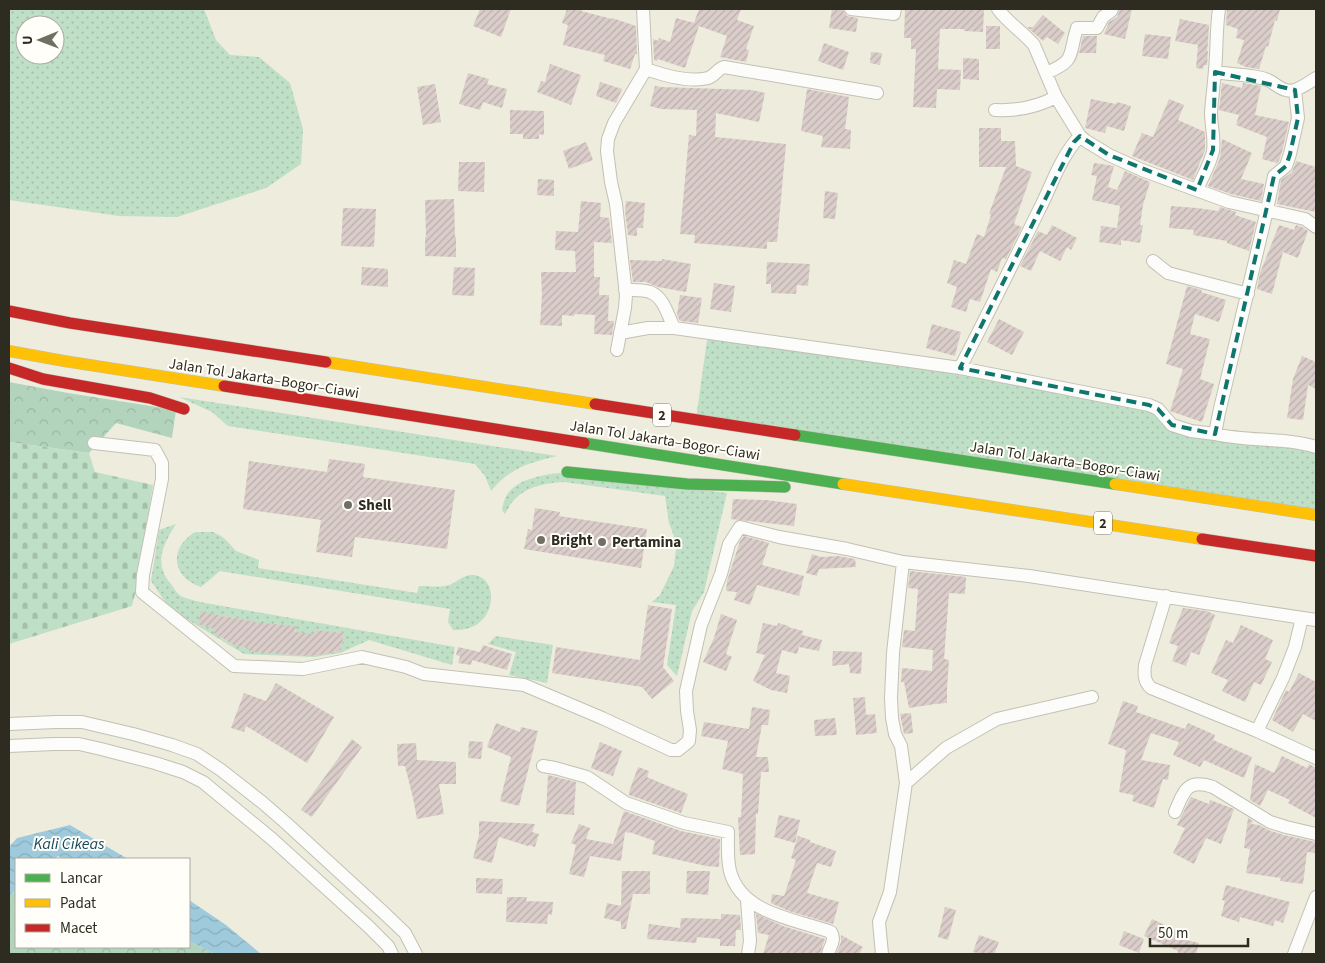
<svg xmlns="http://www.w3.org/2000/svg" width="1325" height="963" font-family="'Source Sans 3',sans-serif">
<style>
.grass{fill:url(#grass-dots);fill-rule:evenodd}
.forest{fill:url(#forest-crowns)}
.cemetery{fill:url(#cemetery-stones)}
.water{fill:url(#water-waves)}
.building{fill:url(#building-hatch)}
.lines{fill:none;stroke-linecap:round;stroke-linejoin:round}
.street-casing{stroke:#c2c1b4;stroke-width:14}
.fast-casing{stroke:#c2c1b4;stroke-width:12}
.slow-casing{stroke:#c2c1b4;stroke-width:12}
.jam-casing{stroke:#c2c1b4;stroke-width:12}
.street{stroke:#fcfcfa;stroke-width:12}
.fast{stroke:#4caf50;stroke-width:11}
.slow{stroke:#ffc107;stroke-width:11}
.jam{stroke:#c62828;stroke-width:11}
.marked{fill:none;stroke:#0f766e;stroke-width:4;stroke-dasharray:10 6;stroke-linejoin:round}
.poi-dot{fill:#716f63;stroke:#fffef8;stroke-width:2}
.labels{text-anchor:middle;stroke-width:4;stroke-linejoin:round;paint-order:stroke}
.shield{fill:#fffef8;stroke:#6d6b62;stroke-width:1}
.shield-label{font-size:14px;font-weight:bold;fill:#2e2c21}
.street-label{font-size:15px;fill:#2e2c21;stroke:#fffef8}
.poi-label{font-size:15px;font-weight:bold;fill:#2e2c21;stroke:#fffef8;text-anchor:start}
.water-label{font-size:16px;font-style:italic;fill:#174a61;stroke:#fffef8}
</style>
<defs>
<pattern id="grass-dots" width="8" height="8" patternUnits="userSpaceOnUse" patternTransform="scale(1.25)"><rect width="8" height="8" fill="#bfdfc6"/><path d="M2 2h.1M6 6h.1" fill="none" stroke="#a4c0aa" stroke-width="1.8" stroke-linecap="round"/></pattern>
<pattern id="forest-crowns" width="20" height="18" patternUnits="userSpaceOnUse" patternTransform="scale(1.25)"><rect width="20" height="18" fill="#b3d4bc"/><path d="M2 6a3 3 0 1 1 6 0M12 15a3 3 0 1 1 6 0" fill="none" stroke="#9ab6a1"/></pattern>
<pattern id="cemetery-stones" width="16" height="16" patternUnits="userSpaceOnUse" patternTransform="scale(1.25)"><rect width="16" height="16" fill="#bfdfc6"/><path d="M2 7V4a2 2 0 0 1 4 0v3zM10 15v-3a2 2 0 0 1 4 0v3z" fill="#a4c0aa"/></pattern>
<pattern id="water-waves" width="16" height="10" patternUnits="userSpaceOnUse" patternTransform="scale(1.25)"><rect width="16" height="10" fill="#9ecadc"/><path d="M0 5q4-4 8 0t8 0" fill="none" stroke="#88aebc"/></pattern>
<pattern id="building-hatch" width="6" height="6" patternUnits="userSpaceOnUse" patternTransform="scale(1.25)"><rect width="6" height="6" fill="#dacdca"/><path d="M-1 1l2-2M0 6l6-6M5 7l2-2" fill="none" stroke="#bbb0ad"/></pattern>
</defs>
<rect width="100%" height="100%" fill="#eeecdd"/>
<path class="grass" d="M9,9H204L216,40L230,55L259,57L290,83L303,129L301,164L266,188L177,217L119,216L9,200ZM25,25H55V55H25Z
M708,333L1149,405L1172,425L1316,445V515L696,419Z
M179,397L557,456C529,463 511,467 491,491L485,476L475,464L228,426L212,412Z
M559,473L727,493L704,592L692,611L677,676L667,665L676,605L652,602L660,595L674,566L676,548L674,536L669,523L665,496L564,482C546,483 527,486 514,500C510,504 508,509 505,514L502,510C503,505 504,499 507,495C517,479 542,475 559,473Z
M176,524C163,545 153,563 171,584C174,588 177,594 181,596C186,599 194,600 200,602L455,647L452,665L369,640L340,653L314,657L244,654L170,609L151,581L159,530ZM224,616L252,621L247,647L235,646L221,638ZM269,624L296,626L293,655L267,653ZM316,630L344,633L341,650L327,654L313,655Z
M195,532H213L221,536L227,541L236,551L259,560L258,568L417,593L419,586C429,586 440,588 449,585C458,582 463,574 474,575C496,578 495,609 481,621C473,629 463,630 453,630L448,622L450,609L220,571L201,587C171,577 169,548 195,532Z
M496,636L553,645L547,683L509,675L516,652L488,644Z"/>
<path class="forest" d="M9,382L68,393L176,410L172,438L116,423L89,453L9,442Z
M16,890V947H189V941L215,954H9V896Z"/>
<path class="cemetery" d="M9,442L89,453L95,472L153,485L136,590L132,606L9,644Z"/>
<path class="water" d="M70,825L128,859H64L58,856L54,859H16V890L9,896V847L17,838Z
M189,900L226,925L261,954H215L189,941Z"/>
<path class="building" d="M480,9H511L501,37L473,26Z
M567,9H582L581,11L612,19V18L636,26L637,54H635L630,69L603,61L605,55L563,45L568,25L562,23Z
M699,9H741L737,20L754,26L746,49L749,50L746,62L720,57L727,36L699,26L685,68L658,59L657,61L654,60L653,39L658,41L659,38L670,42L676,18L694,23Z
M832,9L843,10L847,16L858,18L856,32L829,28Z
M905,9H984L983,32L964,31V29H940L938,69L961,70L960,90L937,89L936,108L913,107L916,49H911V38H904Z
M1120,9H1132L1125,39L1104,34L1109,22L1117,17Z
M1227,9H1280L1277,21L1275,20L1268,47L1266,46L1259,69L1246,67L1237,63L1244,40L1236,38L1238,29L1226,25Z
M1043,15L1065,33L1058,44L1047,37L1043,41L1027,27H1033Z
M1180,19L1209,25L1208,42L1207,51H1208L1207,65H1204L1203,69L1196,68L1198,45L1175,41Z
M986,26H1000V49H986Z
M1145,34L1171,37L1168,59L1142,56Z
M1083,36H1097L1096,53H1079Z
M824,43L849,52L843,70L818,61Z
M871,52L882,53L880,65L870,63Z
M963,58L979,59V80L963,79Z
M550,64L581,75L571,105L537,92L541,81L545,82Z
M468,73L489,79L487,84L507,89L502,108L483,102L480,110L459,104Z
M600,82L622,89L616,103L596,96Z
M1222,83L1242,88L1243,83L1261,86L1255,115L1289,122L1282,152L1279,161L1277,163L1262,159L1267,137L1236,125L1239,115L1219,110Z
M435,84L441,122L423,125L417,87Z
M655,86L661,87L752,90L765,93L759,122L716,113L715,137L786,144L777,242H767V249L694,243L695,235L680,234L689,135L696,136L697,110L661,109L650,106Z
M807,89L849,97L845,129L851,130L850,149L821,147L823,136L801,131Z
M1091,99L1116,104L1117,102L1131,106L1124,131L1107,126L1105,133L1085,128Z
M1169,99L1184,105L1178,120L1205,132V150L1193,180L1132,156L1142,133L1153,137Z
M510,110L544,111V135L539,134V139H523V134H510Z
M979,128H1001V141H1015L1016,166L1032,172L1014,224L1022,227L1006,259L1002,258L997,272L991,269L980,302L970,299L966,312L951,307L957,287L947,283L954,260L966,264L977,234L984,237L991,215L989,214L1006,167H979Z
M1222,139L1252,153L1241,179L1264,184L1261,201L1231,194L1208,186L1220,158Z
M586,142L593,160L569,169L563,151Z
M1296,161L1316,167V212L1277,204L1281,180L1292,172Z
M459,162H485L484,192L458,191Z
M1094,163L1114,166L1108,187L1117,190L1125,171L1150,182L1143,205L1140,225H1143L1140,243L1121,240V245L1099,242L1101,226L1117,228L1120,206L1092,200L1097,176L1091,175Z
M538,179L554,180V196L537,195Z
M825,191L838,193L835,219L823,218Z
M454,199L455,237H456V257L425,256V237H426L425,200Z
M581,201L601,203L600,217L609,218L612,243L594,242V277H600L599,295H609L608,321H614L612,335L594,334L595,315L575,314L574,316L562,315V326L540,325L542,295L541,272H576L575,251L555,250L556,231L578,232Z
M626,201L645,203L643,228H637V236L628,235L625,211Z
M1171,206L1197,208L1218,211L1220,207L1236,212L1235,215L1256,222L1249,251L1227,243V241L1193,235L1194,230L1169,228Z
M343,208L376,209L374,247L341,246Z
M1052,225L1077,238L1071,250L1067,247L1060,261L1040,251L1031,271L1020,266L1038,231L1047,235Z
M1279,225L1294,230L1296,225L1302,227L1308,231L1298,258L1283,252L1272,294L1257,289L1260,273Z
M662,259L691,264L686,292L658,287L646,282H633L630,260L662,261Z
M767,262L810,264L808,286L797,285L796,294L771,293V284H766Z
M362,267L388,269V287L361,285Z
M454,267L475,268L474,296L452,295Z
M714,283L735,286L731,312L710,309Z
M1187,286L1202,290L1201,292L1226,300L1219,322L1195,314L1190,334L1210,339L1200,379L1214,384L1202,422L1170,411L1183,369L1166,364Z
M680,295L702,298L698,323L680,321L677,315Z
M999,319L1024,332L1012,355L987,342Z
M932,324L961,332L955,356L926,348Z
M1302,356L1316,362V389L1308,385L1303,420L1287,418L1293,379Z
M329,459L365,464L363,477L455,490L447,549L355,537L352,557L316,552L321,520L243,509L249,461L327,472Z
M733,499L766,500L797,504L794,526L731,519Z
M535,508L560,512L559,516L647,529L641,568L524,549L528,529L532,530Z
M744,536L769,543L762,565L804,576L799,596L757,585L750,605L734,600L737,592L726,591L727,581L740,541Z
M812,554L821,557L838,556L855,559L856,567L819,569L817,576L806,573Z
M910,571L966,577L965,594L949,593L944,659L949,660L947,688V703L935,704L909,708L904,682H901L902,668L932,671L933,650L902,647L904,630L915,631L918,589L908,588Z
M648,605L672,609L663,667L674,681L652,699L642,687L552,673L556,647L640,660Z
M1183,608L1207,611L1215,615L1199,655L1191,652L1186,666L1172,661L1178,646L1169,643Z
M201,611L224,617V616L252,621V622L296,626L295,632L315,634L316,630L344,633L341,650L327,654L309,656L264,653L249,651V648L235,646L214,633L215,629L198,624Z
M721,614L737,620L726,654L732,657L726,671L703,662L714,638Z
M763,623L777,626L778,623L789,626L788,627L803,631L802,635L822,640L819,651L799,647L797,654L782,650L776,673L790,676L787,693L771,690L753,681L765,655L756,653Z
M1241,625L1273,640L1265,659L1272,662L1261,685L1254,682L1245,702L1222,691L1228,680L1211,673L1226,640L1233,643Z
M483,645L512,654L507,670L472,660L471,665L458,663L460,656L456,655L458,647L480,652Z
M833,651L862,652L861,674L850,673L849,664L832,666Z
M1299,673L1316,682V721L1303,714L1293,732L1272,720L1286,690L1289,692Z
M276,683L334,717L307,763L246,726L244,732L231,728L244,693L266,701Z
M865,697L866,715L875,714L877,733L856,735L853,698Z
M1123,701L1138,706L1136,712L1185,729L1188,723L1215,735L1213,740L1252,757L1244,778L1204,760L1200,767L1173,755L1179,742L1151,733L1141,760L1170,765L1168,780L1163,779L1154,808L1132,801L1134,795L1119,792L1126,750L1108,744Z
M752,707L770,710L768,725H762L756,757H768L769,772H761L758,814H756L755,854L740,855L738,817H741L743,774L722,769L728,741L701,736L704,722L749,729Z
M911,713L913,733L904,734L900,714Z
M835,718L837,735L815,736L814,720Z
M496,723L520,732L521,727L538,731L519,806L500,801L511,757L487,747Z
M352,739L362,747L312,817L301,810Z
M469,741L483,742L481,759L468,758Z
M600,742L622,751L613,776L591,768Z
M416,743L417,760L456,762V784H439L444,814L417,819L413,798L405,766H398L397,744Z
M1282,756L1307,768L1309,764L1316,768V818L1288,803L1290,800L1268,790L1260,806L1250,800L1255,764L1274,773Z
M638,767L649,771L647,777L668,786L688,794L681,813L629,795V792Z
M548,775L576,782L574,815L546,813Z
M1191,797L1209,804L1210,800L1234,809L1221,844L1206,838L1194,864L1173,853L1185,828L1177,825Z
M624,811L681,831L720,839L719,867L706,866L652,854L655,841L629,832V833L625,832L621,861L590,856L584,877L569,874L576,845L571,843L579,824L590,828L586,839L613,844Z
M779,815L800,820L795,843L774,837Z
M1248,818L1253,821L1251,824L1259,825L1268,830L1284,835L1316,842V853L1307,852L1303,884L1280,881L1281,878L1246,873L1250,849L1244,848Z
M479,821L535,824L532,832L539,834L535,847L529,845L528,846L499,837L492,863L473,858L479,835Z
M798,836L810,840V842L836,851L831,867L817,863L807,893L839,902L833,924L789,911L771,903L772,894L784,896L796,860L791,858Z
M622,871H650V894H633L626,929H621V922L604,918L607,903L621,906Z
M687,871H710L708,895L686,893Z
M476,878L503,879L502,894L476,893Z
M1226,885L1290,902L1283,923L1275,920L1273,926L1240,917L1239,922L1221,916L1225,901L1222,900Z
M507,897H527L526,901L553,902L552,915L548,914L547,924L506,922Z
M945,907L956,910L948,940L938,937Z
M721,914L740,915L741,930H736L735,946H720V939L697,937L696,943L647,939L649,924L680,928L681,918L721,919Z
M756,914L783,926L825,939L820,954H763L769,935L758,933Z
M1152,919L1180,932L1177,938L1199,943L1196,954H1178V951L1144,936Z
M1124,931L1144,939L1139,953L1119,945Z
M841,935L863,947L859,954H836L841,942Z
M979,935L999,942L994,954H981L973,952Z"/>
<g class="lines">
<g class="street-casing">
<path id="street" d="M643,9L646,69C663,75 690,83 708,78C715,76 717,69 724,67L877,93
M851,9L894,14L895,9
M998,9C1008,23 1023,32 1034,45L1056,97L1080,136L1086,141L1109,155L1142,170L1229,202L1305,219L1316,227
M1215,72C1231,75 1256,74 1270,81C1278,86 1285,93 1295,90C1303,87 1310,82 1316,78
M1046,73C1077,60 1068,56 1077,28H1097L1103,17L1111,11L1112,9
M1295,90L1298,118L1290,154L1286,166L1274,176L1267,210L1219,413L1215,434C1248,442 1284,437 1316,447
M995,110C1016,111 1037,107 1056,97
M1197,190C1202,177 1210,165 1213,151C1215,138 1211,126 1211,113C1212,98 1214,84 1215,70C1217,50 1216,29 1219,9
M1153,261L1168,273L1248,294
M625,290C633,290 643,289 650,292C664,297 668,316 674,328
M620,333L648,328H674L960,368L1149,405L1158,409L1172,425L1191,431L1215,434
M617,350L625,308L626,295L616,204L611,182L607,151L608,139L614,123L646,69
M960,368C987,316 1013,263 1039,210C1052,185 1060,157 1080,136
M94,443L155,450L162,463V479L143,575L142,592L234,666L303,669L362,657L406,667L424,674L524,685L602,718L671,750H678L689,741L690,730L687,711L686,691L701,625L721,574L729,544L740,527L779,537L847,549L903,562L1029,576L1316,620
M1166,596L1145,665C1144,674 1144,682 1151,688L1257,731L1316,758
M9,724L56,722H82L133,734L172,745L197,754L221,770L263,803L286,823L383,912L405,933L416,954
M1257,731L1283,678L1295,647L1302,618
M9,746L54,744H79L101,749L155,763L183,772L203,782L272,839L369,927L388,946L392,954
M543,766L555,768L587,777L626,803L684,823L728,832C728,845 727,859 730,871C741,914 795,919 831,932C836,940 830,946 828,954
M906,783L946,748L997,719L1092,697
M1175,812C1184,791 1187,778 1213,787L1270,822L1286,827L1316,834
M747,899L750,941L748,954
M882,954L879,922L890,892L906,783L901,746L895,734L892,718L891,698L893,653L903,562
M1294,954L1316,897"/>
</g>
<g class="fast-casing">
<path id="fast" d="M795,435L1115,484
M584,443L843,484
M567,472L687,484L785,487"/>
</g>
<g class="slow-casing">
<path id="slow" d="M9,351L64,361L224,386
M326,362L595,404
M843,484L1202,539
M1115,484L1316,515"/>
</g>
<g class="jam-casing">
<path id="jam" d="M9,311L70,323L326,362
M9,368L43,379L150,398L184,409
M224,386L584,443
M595,404L795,435
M1202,539L1316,556"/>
</g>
<use href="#street" class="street"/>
<use href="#fast" class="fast"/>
<use href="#slow" class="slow"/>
<use href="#jam" class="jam"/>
</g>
<path class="marked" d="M1215,72L1295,90L1298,118L1290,154L1286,166L1274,176L1215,434L1172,425L1158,409L1149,405L960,368L1074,142L1080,136L1109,155L1197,190L1213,150Z"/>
<g class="poi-dot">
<circle cx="348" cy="505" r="5"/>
<circle cx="541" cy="540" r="5"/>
<circle cx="602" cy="542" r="5"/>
</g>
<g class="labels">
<g class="shield">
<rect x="653" y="403.5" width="18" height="23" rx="4"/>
<rect x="1094" y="511.5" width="18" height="23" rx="4"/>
</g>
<g class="shield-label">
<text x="662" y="420">2</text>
<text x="1103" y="528">2</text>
</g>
<g class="street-label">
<text transform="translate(264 378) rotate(9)" y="5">Jalan Tol Jakarta–Bogor–Ciawi</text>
<text transform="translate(665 440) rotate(9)" y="5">Jalan Tol Jakarta–Bogor–Ciawi</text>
<text transform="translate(1065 461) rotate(9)" y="5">Jalan Tol Jakarta–Bogor–Ciawi</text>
</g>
<g class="poi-label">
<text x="358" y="510">Shell</text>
<text x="551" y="545">Bright</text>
<text x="612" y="547">Pertamina</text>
</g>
<g class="water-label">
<text x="69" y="849">Kali Cikeas</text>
</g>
</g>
<rect width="1325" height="963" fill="none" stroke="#2e2c21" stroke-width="20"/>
<rect x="15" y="858" width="175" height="90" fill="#fffef8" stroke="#abaaa2"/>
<rect x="25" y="874" width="25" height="8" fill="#4caf50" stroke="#abaaa2"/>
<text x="60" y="883" font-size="15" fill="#2e2c21">Lancar</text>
<rect x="25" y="899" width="25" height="8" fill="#ffc107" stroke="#abaaa2"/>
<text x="60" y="908" font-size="15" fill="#2e2c21">Padat</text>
<rect x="25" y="924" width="25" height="8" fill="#c62828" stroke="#abaaa2"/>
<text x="60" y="933" font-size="15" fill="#2e2c21">Macet</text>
<g transform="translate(40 40) rotate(269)"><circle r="24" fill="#fffef8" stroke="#abaaa2"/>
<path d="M0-4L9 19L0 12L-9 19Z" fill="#716f63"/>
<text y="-8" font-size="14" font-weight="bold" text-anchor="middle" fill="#2e2c21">U</text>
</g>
<path d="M1150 938v8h98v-8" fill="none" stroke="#2e2c21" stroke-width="2.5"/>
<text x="1158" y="938" font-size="15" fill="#2e2c21" stroke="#fffef8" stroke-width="4" paint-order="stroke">50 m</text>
</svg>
